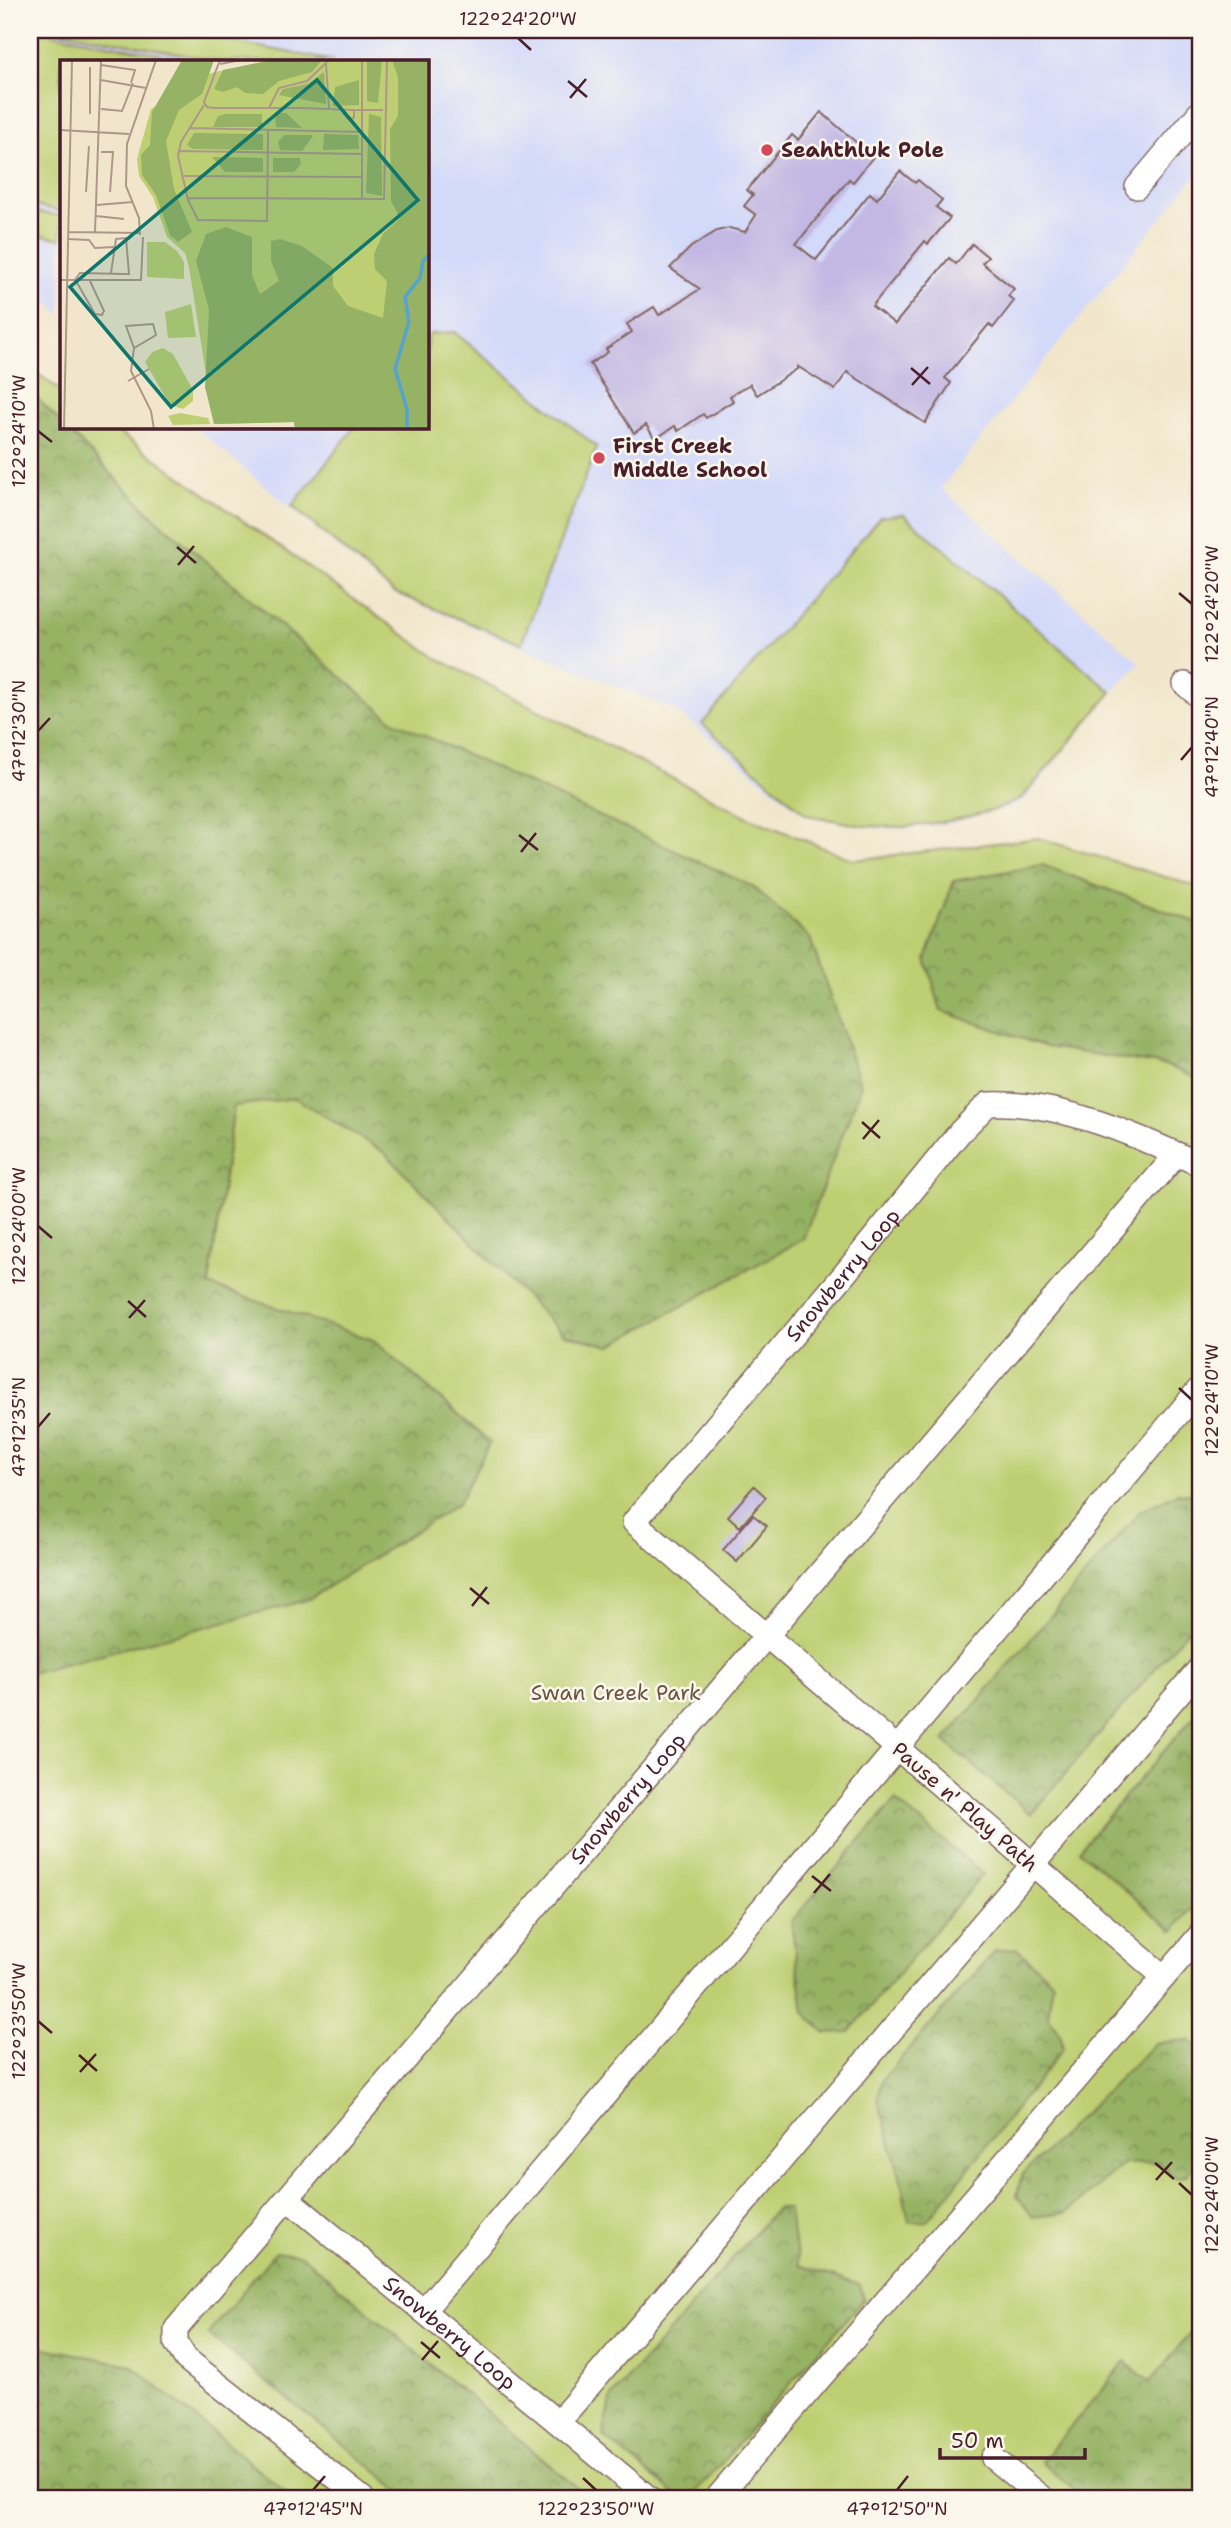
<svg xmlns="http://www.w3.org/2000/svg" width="1231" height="2528" font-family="'Shantell Sans',sans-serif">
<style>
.built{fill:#d3d9f9}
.green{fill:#bdcf72;stroke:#84774e;stroke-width:2}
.forest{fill:url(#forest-crowns);stroke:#706848;stroke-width:2}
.building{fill:#c2b8e3}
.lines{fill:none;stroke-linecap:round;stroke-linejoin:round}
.minor-casing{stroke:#846563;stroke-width:26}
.minor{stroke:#fff;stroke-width:23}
.ticks{fill:none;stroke:#4a1f2b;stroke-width:2.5}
.poi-dot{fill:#d1495b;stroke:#fbf7ec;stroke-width:2.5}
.labels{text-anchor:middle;stroke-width:5;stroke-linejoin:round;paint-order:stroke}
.poi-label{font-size:21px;font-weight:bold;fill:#4a1f2b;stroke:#fbf7ec;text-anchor:start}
.street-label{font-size:21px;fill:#4a1f2b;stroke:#fbf7ec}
.park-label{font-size:21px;fill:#6c5440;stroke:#fbf7ec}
.inset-river{fill:none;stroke:#55a3cf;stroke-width:3.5}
.inset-road{fill:none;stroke:#ae968b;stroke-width:2}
.view{fill:#0f766e;fill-opacity:0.15;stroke:#0f766e;stroke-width:3.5}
.inset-edge{fill:none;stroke:#4a1f2b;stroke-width:3.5}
.neatline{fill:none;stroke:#4a1f2b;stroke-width:2.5}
.ticks-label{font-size:18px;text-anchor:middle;fill:#4a1f2b}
</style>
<defs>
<pattern id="forest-crowns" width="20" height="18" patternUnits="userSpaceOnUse" patternTransform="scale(1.75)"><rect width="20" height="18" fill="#96b264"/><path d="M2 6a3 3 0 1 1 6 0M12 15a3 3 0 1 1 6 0" fill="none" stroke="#7c9053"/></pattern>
</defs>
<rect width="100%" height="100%" fill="#fbf7ec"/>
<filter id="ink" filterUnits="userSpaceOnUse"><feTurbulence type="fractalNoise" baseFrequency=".0143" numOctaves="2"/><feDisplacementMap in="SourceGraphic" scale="14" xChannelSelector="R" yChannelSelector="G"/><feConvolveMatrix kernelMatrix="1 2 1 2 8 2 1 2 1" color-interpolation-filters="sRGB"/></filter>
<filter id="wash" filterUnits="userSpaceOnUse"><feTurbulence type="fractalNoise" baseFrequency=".00686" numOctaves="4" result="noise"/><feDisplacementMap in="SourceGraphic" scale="28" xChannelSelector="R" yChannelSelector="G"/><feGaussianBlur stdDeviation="1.57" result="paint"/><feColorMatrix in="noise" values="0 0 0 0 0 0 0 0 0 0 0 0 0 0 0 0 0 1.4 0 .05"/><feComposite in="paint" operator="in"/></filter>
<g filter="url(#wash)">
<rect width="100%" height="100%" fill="#f1e6cb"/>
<path class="built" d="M30,30H1201V169L941,488L1140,663L1112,692L1025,799L1008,808L950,823L904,829L860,827L806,816L676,711L392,593L195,427H427V61H61V314L30,287Z"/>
<path class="green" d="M34,30L196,61H61V211L30,205V44Z
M54,30H170L334,61H218Z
M30,211L61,216V239L30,233Z
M454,332L597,447L521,644L393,592L292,506L355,427H427V338L430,334Z
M30,368L61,391V427H111L438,659L752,819L854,860L1038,838L1201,888V2498H30Z
M903,514L1112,692L1022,798L995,810L950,821L905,827L863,826L807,815L702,724L880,517Z"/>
<path class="forest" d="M30,391L61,423V427H65L154,517L393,721L752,886L810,938L861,1086L803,1239L610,1346L563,1334L385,1153L295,1098L234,1106L209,1285L373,1340L490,1442L458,1504L307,1600L30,1673Z
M1042,865L1201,924V1080L1165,1065L1046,1047L941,1011L926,959L954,881Z
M1178,1493L1201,1496V1615L1031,1814L944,1741L1140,1511Z
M1201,1708V1898L1173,1931L1079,1850Z
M895,1800L983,1874L849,2032L825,2033L804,2012L791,1922Z
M1016,1948L1053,1982L1048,2016L1061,2036L1063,2049L927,2221L909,2222L900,2176L878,2099L882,2080L995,1951Z
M1189,2040L1201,2050V2158L1185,2176L1175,2178L1159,2162L1124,2164L1066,2213L1033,2217L1017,2196L1021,2176L1155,2043Z
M776,2209H788L799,2265L859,2285L864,2299L691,2498L678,2497L603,2436L612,2397Z
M276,2251L301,2255L589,2498H409L208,2334Z
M1201,2320V2498H1085L1041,2462L1125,2362L1150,2382Z
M30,2345L131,2365L293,2498H30Z"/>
<g id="blocks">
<path class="building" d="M821,112L873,157L853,182L849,179L796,244L816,260L870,193L877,199L900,171L915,183L918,180L942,200L936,207L950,218L928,244L925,241L872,306L895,324L949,258L956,264L972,244L988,257L982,263L1014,289L1008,296L1014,301L993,328L989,324L945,378L951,383L925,423L847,372L835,390L797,366V369L757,395L750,384L730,396L733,401L706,418L703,414L678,431L675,426L655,439L646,425L634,433L590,364L608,352L606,349L632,332L627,324L654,307L659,315L700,289L670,268L691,247L717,231L729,228L745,232L756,215L744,206L753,195L747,190L792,135L798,140Z
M754,1486L766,1497L740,1527L728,1516Z
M753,1515L767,1526L737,1562L723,1550Z"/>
</g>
</g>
<g filter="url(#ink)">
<use href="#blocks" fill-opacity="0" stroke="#846563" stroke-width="2"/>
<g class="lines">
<g class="minor-casing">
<g id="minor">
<path d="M1137,187L1201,111"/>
<path d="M1185,684L1201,698"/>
<path id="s1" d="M1164,1977L634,1522L843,1276L960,1132L988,1104C1059,1100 1138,1136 1201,1165"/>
<path id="s2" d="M288,2199L649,2498"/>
<path d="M424,2310L1201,1387"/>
<path d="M559,2421L1201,1667"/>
<path d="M993,2458L1042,2498"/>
<path id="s3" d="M362,2498L186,2359L176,2343V2329L1177,1154"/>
<path d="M717,2498L1201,1934"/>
</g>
</g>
<use href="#minor" class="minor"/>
</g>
</g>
<path class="ticks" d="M518,38L531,50M568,81L587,97M570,98L586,79M911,368L930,384M912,385L928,367M38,431L52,442M177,547L196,563M178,565L194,546M1179,593L1192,604M38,731L50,718M1181,760L1192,747M519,835L538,850M521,852L536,833M862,1122L880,1138M863,1139L879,1120M38,1226L52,1238M128,1301L146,1317M129,1318L145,1300M1179,1388L1192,1400M38,1427L50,1413M470,1588L489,1604M472,1606L487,1587M812,1876L831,1891M814,1893L830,1874M38,2021L52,2033M79,2055L97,2071M80,2072L96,2054M1155,2163L1174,2179M1156,2180L1172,2162M1179,2183L1192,2195M421,2342L440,2358M422,2360L438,2341M583,2478L596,2490M313,2490L325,2476M897,2490L908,2476"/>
<g class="poi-dot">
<circle cx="767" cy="150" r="7"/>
<circle cx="599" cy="458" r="7"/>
</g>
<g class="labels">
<g class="poi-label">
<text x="781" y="157">Seahthluk Pole</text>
<text x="613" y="453">First Creek<tspan x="613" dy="24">Middle School</tspan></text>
</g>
<g class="street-label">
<text dy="7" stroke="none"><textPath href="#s1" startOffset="1022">Snowberry Loop</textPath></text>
<text dy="7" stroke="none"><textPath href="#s3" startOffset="954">Snowberry Loop</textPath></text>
<text transform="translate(965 1807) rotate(41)" y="7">Pause n' Play Path</text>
<text dy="7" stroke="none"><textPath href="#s2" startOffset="210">Snowberry Loop</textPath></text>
</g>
<g class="park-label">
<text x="616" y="1700">Swan Creek Park</text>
</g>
</g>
<g transform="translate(60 60)">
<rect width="369" height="369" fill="#f1e6cb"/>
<path d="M212,0H369V369H235L234,362L154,364L129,207L125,193L107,177L93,137L79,116L77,99L91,49L151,13ZM87,182H105L117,191L124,202V219L87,217ZM131,244L136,277L108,278L105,252ZM103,288L113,294L133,330V341L123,349L110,345L85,302L92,292ZM120,353L148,358L150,364L113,365L108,356Z" fill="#bdcf72"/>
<path d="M122,0H154L142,34L119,50L106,81L114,129L132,172L118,182L110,175L96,135L82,115L81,95L90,85L92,52ZM212,0H262L252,12L219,21L203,34L185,33L177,27L163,32L154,29L163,10ZM307,0H322L318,43L307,41ZM332,0H369V369H235L234,362L154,364L145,327L149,250L136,201L146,174L166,167L192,177V215L200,234L219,221L211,201V181L220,179L242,186L273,208V226L288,246L323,258L327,221L315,209L314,194L323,174L340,158L331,141L330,69L338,56V17ZM264,12L266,44L219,35L223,29L248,24ZM299,20V45L273,46L275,27ZM215,53H226L242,68L216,67ZM165,54H202V67H153L158,56ZM309,54L321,57L322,136L306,133ZM134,73L203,74V90L133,89L127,85ZM264,74L298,75L299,89L263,90ZM224,75H252L253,76L242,91L220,90L218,82ZM152,97L203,98V112H165ZM213,98H240L241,104L234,112H213Z" fill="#96b264"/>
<path class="inset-river" d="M347,369V349L335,309L349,262L345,237L360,218L363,201L370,194"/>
<path class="inset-road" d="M160,0L144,42L147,47L154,48H241L269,49L294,50V58L288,59L281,49M302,0V139M160,4L181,0M266,4L269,49M41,5L75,10L71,23M41,20L86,28M144,45L121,82L118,96L128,140L138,160L207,161L208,71M209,48L219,28L247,21L269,0M41,49L62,51L73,23M294,50H323M30,54V7M130,68L302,72M0,70L69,74M118,91L301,94M41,92H53L50,132M121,116L302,117M26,132L29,86M127,138L324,139L327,0M37,145L72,142M36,156L64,159M9,172L80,173M35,172L41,0M80,175L79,158L66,126L67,84L96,0M7,179L29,180L35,188L54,187M0,220H81L83,177M14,221L20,213L64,214H69L66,178L56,179L51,213M16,221L35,254L42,255L44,251L30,221M93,264L96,275L74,288L66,266ZM74,288L71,311L91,351L94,369M68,321L89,309M4,369L12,0M118,369L233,368"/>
<path class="view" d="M257,20L358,140L111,347L10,227Z"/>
<rect width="369" height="369" class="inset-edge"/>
</g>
<rect width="1231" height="2528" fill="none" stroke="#fbf7ec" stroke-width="77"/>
<path d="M940 2448v10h145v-10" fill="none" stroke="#4a1f2b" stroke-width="3.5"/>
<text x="951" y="2448" font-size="21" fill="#4a1f2b" stroke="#fbf7ec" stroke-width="5" paint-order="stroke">50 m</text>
<rect x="38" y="38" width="1154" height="2452" class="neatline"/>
<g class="ticks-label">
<text x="518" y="25">122°24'20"W</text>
<text transform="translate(19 431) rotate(-90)" y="6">122°24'10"W</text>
<text transform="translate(1212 604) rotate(-90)" y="6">122°24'20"W</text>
<text transform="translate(19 731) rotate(-90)" y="6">47°12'30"N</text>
<text transform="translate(1212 747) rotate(-90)" y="6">47°12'40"N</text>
<text transform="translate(19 1226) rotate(-90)" y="6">122°24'00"W</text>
<text transform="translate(1212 1400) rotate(-90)" y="6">122°24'10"W</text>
<text transform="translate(19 1427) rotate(-90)" y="6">47°12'35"N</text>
<text transform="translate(19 2021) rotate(-90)" y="6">122°23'50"W</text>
<text transform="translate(1212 2195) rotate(-90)" y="6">122°24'00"W</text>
<text x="313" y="2515">47°12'45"N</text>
<text x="596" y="2515">122°23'50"W</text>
<text x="897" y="2515">47°12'50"N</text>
</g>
</svg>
